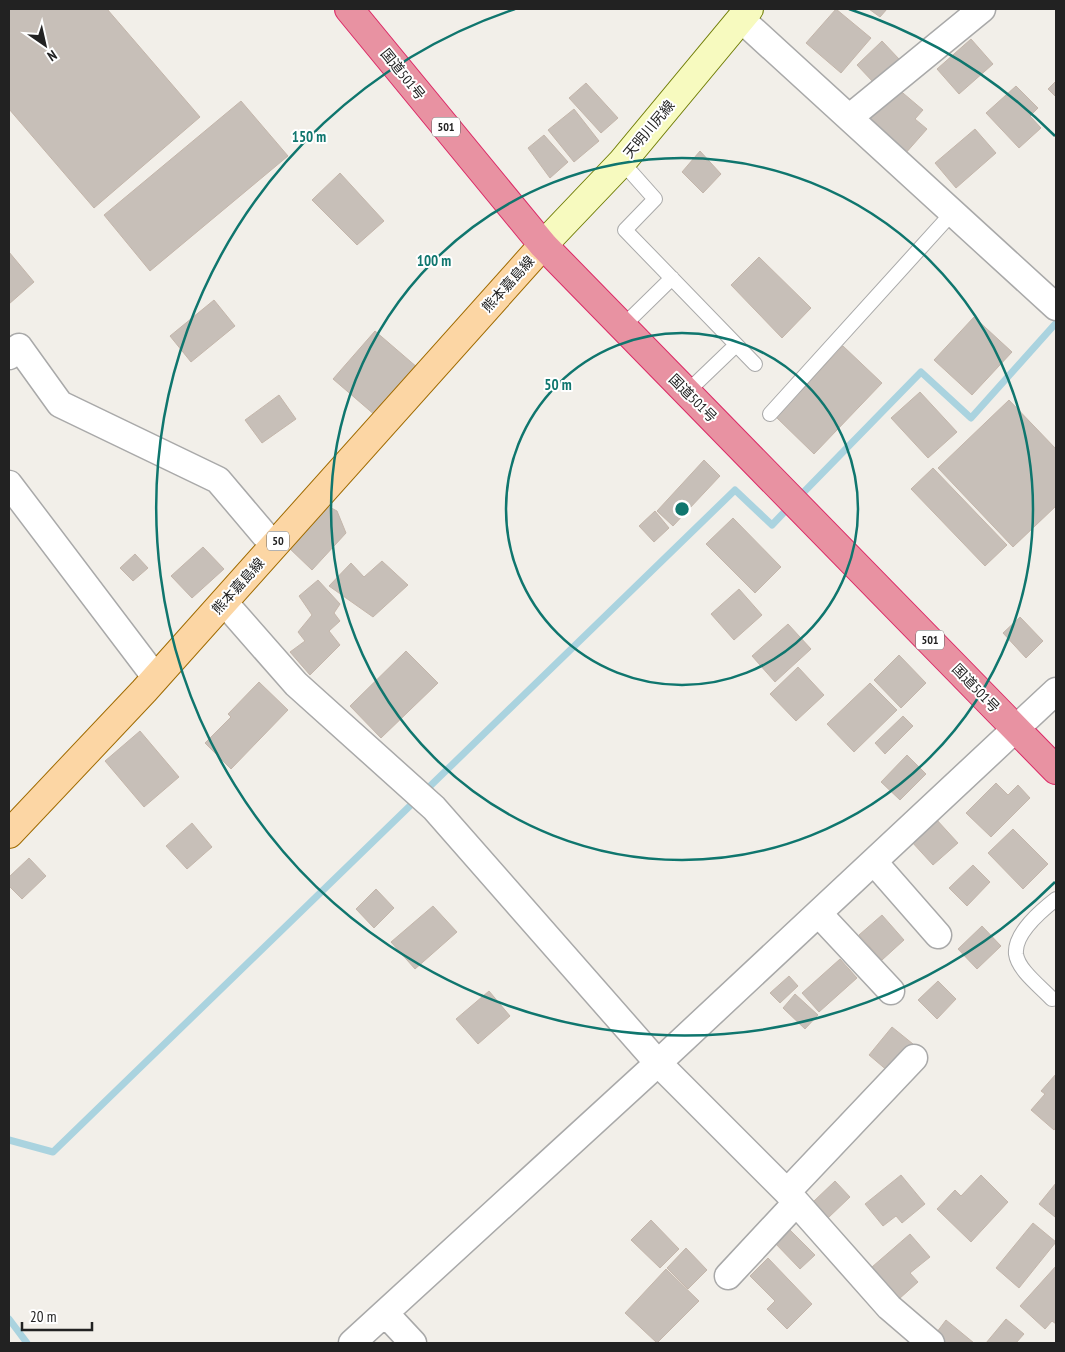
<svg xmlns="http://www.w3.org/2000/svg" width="1065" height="1352" font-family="'PT Sans Narrow','Noto Sans JP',sans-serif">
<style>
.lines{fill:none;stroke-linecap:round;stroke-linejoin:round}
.stream{stroke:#aad3df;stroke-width:7}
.building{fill:#c7bfb8;stroke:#c4b6ab}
.lane-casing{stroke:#a9a9a9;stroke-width:16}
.street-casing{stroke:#a9a9a9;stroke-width:29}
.secondary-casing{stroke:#707d05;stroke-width:30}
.primary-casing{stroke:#a06b00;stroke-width:30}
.highway-casing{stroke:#dc2a67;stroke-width:30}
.lane{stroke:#fff;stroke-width:14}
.street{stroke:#fff;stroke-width:26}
.secondary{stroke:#f7fabf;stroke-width:28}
.primary{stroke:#fcd6a4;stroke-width:28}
.highway{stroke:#e892a2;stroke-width:28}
.ring{fill:none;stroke:#0f766e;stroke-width:2.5}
.labels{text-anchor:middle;stroke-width:4;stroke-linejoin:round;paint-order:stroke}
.shield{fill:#fff;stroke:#646464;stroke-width:1}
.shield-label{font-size:12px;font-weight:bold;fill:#222}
.street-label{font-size:14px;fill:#222;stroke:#fff}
.centre{fill:#0f766e;stroke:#fff;stroke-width:2.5}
.ring-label{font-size:15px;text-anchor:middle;font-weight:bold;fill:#0f766e;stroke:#fff;stroke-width:4;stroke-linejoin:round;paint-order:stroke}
</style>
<rect width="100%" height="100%" fill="#f2efe9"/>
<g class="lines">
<path class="stream" d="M798,498L921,372L971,418L1056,323
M424,792L735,490L772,525L790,506
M9,1140L53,1152L416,800
M9,1319L27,1343"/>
</g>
<path class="building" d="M9,9H107L200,117L94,208L9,109Z
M836,9L871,38L841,73L806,43Z
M869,9H887L880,17Z
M971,39L993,64L959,94L937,69Z
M882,41L899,59L874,83L857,65Z
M1056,81V97L1048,89Z
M586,83L618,118L601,133L569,98Z
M1016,86L1038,108L1030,116L1041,128L1019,148L986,113Z
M897,88L923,110L915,119L927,129L904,155L867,123Z
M241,101L288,156L150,271L104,215Z
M574,109L599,141L574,162L548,130Z
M975,129L996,153L956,188L935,163Z
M544,135L568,162L550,178L528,148Z
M700,151L721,174L703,193L682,172Z
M340,173L384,221L357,245L312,200Z
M9,252L34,282L9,304Z
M759,257L811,308L782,338L731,285Z
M214,300L235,326L191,362L170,336Z
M974,317L1012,352L972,395L934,360Z
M375,331L418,368L376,416L333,379Z
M843,346L882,383L814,454L776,417Z
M920,392L957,432L928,458L891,418Z
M279,395L296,419L262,443L245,420Z
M1009,400L1056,449V506L1013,547L938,468Z
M704,460L720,476L673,526L657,511Z
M933,468L1007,545L985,566L911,489Z
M322,503L337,511L346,533L312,570L287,546Z
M655,511L669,528L654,542L639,526Z
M733,518L781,567L755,593L706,544Z
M203,547L224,569L192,598L171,576Z
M135,554L148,568L133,581L120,568Z
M382,561L408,585L373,617L329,586L351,563L364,577Z
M318,580L340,604L334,613L340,621L329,631L340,645L310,675L290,652L305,641L298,632L312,615L299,596Z
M739,589L762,615L734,640L711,614Z
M1020,617L1043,641L1026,658L1003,633Z
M788,624L811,649L775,682L752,656Z
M406,651L438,683L381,738L350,706Z
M899,655L926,683L901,708L874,680Z
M798,667L824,695L796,721L770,694Z
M259,682L288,710L231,769L205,743L231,717L228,714Z
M870,683L897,710L854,752L827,724Z
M903,716L913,726L885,754L875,743Z
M140,731L179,777L144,807L105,761Z
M907,755L926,774L900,800L881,782Z
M996,783L1008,795L1018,785L1030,798L991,837L966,813Z
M936,819L958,843L933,865L911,841Z
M192,823L212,847L187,869L166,846Z
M1013,829L1048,864L1023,889L988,853Z
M29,858L46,876L22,899L9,886V877Z
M973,865L990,882L967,906L949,888Z
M376,889L394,908L374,928L356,909Z
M433,906L457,932L415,969L391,942Z
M882,915L904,940L882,960L859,935Z
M982,926L1001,946L977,969L958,949Z
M840,959L857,978L819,1012L802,993Z
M789,976L798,986L780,1003L770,993Z
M938,981L956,999L937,1019L918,1000Z
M489,991L510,1016L478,1044L456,1019Z
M795,994L818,1015L805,1029L783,1008Z
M892,1027L913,1044L889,1072L869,1055Z
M1056,1074V1127L1054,1130L1031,1110L1045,1094L1041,1091Z
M901,1175L925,1204L902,1223L896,1216L883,1226L865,1204Z
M981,1175L1008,1202L971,1242L937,1209L955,1190L961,1196Z
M835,1181L850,1197L828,1218L813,1202Z
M1056,1183V1215L1055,1217L1039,1204Z
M651,1220L679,1249L660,1268L631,1240Z
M1033,1223L1056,1242L1019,1288L996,1268Z
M788,1228L815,1255L800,1269L774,1242Z
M910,1234L930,1257L910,1273L918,1282L899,1299L872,1267Z
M686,1248L707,1270L688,1289L667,1268Z
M768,1258L812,1304L787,1329L767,1309L775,1301L750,1276Z
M1056,1266V1324L1052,1321L1045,1329L1020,1306Z
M666,1269L699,1301L657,1343L625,1313Z
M1006,1319L1024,1334L1016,1343H986Z
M946,1320L974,1343H943L934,1336Z"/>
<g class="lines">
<g class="lane-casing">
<path id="lane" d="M622,162L655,199L625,230L755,364
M623,326L672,278
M687,392L736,345
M770,414L953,212
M1052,999C1041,987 1018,970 1016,954C1014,933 1042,910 1056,899"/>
</g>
<g class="street-casing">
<path id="street" d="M741,19L1056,307
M850,117L982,9
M9,356L19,347L60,404L218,480L274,546
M9,484L156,678
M224,602L296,684L434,808L658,1063L787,1192L889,1307L931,1343
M874,862L938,935
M819,914L891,991
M787,1192L914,1058
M728,1276L796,1203
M385,1313L413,1343
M352,1343L658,1063L1056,691"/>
</g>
<g class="secondary-casing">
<path id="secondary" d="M543,245L622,162L749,9"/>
</g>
<g class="primary-casing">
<path id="primary" d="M9,834L144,691L543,245"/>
</g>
<g class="highway-casing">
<path id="highway" d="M349,9L543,245L1056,770"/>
</g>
<use href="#lane" class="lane"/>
<use href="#street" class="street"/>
<use href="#secondary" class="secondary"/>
<use href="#primary" class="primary"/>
<use href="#highway" class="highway"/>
</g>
<g class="ring">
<circle cx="682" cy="509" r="176"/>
<circle cx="682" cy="509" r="351"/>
<path d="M1055 882A527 527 0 1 1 515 9M849 9A527 527 0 0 1 1055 136"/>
</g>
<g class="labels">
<g class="shield">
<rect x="432" y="117.5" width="28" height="19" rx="4"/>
<rect x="267" y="531.5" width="22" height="19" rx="4"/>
<rect x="916" y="630.5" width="28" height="19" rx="4"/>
</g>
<g class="shield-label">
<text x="446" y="131">501</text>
<text x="278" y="545">50</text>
<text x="930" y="644">501</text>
</g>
<g class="street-label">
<text transform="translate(403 74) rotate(51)" y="5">国道501号</text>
<text transform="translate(649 129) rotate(-50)" y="5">天明川尻線</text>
<text transform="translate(508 284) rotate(-48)" y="5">熊本嘉島線</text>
<text transform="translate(693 398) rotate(45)" y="5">国道501号</text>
<text transform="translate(238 586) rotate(-48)" y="5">熊本嘉島線</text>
<text transform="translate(976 688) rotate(46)" y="5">国道501号</text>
</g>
</g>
<circle cx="682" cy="509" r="8" class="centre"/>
<g class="ring-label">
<text x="309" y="142">150 m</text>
<text x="434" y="266">100 m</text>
<text x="558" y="390">50 m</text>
</g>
<rect width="1065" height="1352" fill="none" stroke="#222222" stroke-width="20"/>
<g transform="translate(45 45) rotate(146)" stroke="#ffffff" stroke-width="4" paint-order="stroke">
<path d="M0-4L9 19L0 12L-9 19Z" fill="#222222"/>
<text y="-8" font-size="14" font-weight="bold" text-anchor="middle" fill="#222222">N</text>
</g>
<path d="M22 1322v8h70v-8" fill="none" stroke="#222222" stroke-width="2.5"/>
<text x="30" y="1322" font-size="15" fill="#222222" stroke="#ffffff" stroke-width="4" paint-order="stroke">20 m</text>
</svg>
